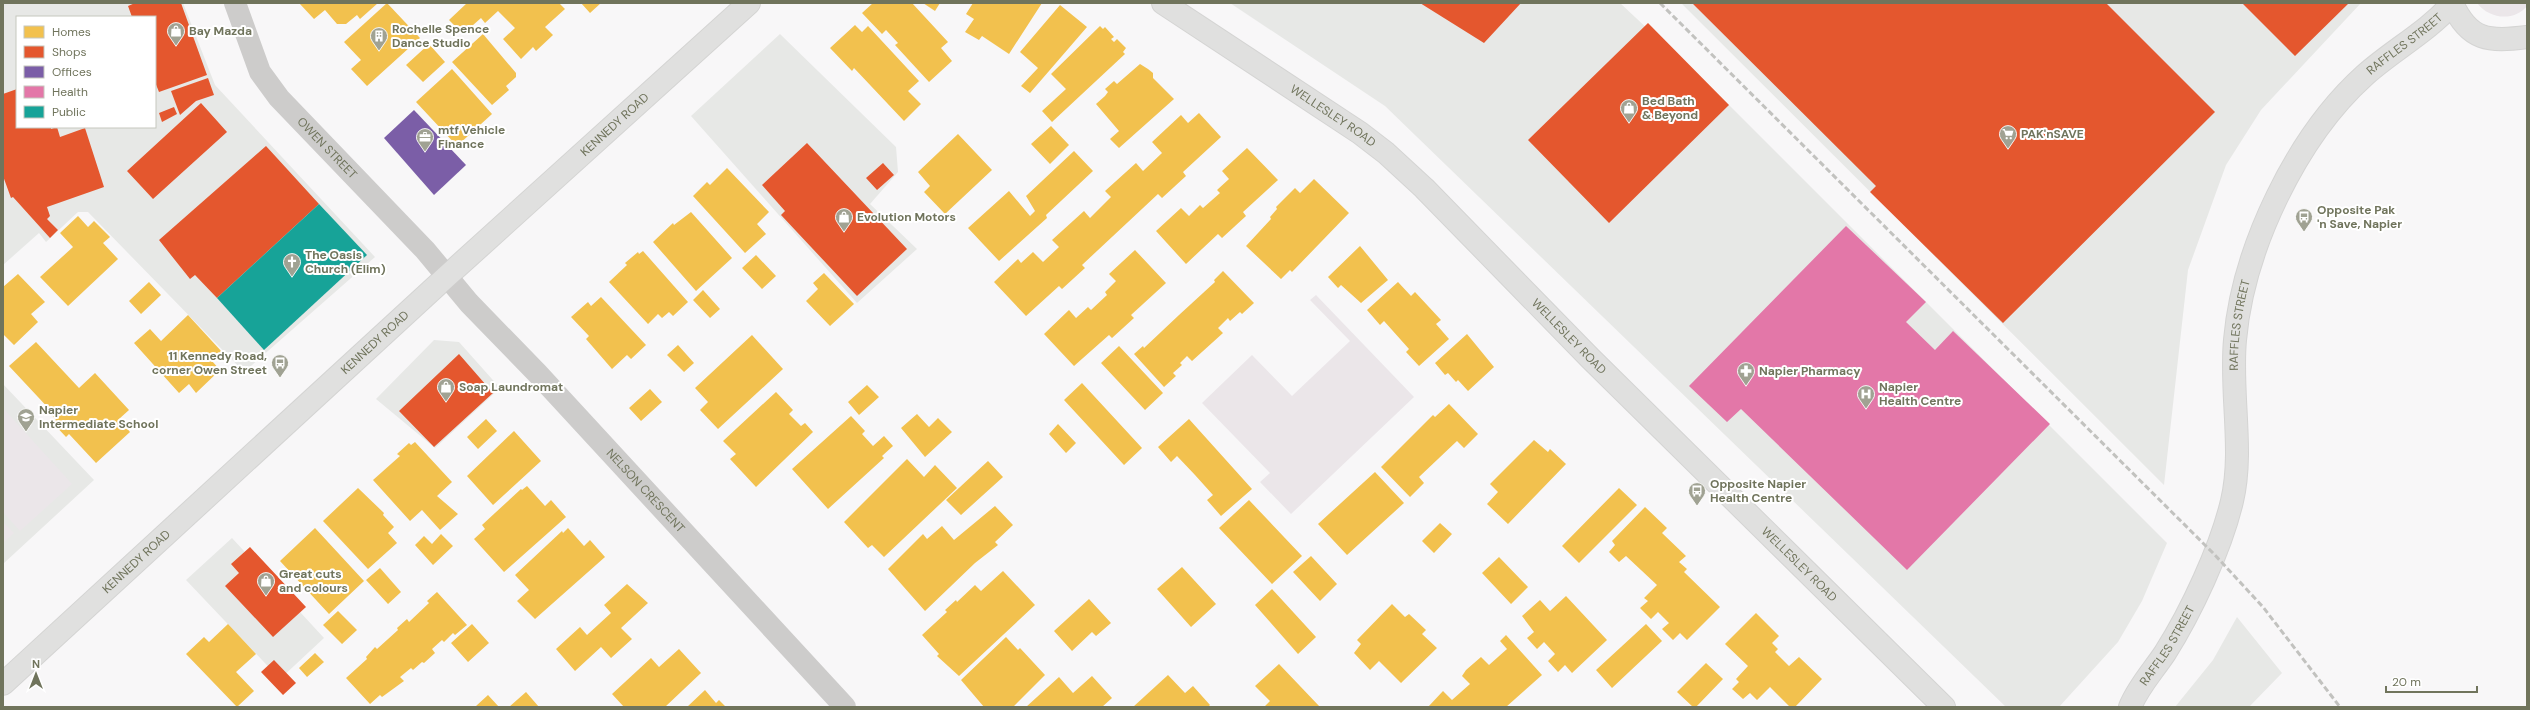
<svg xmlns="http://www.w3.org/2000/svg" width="2530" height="710" font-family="'DM Sans',sans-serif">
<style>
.built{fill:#e7e8e6;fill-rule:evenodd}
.green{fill:#ebe6e9}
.homes{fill:#f2c14e}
.shops{fill:#e4572e}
.offices{fill:#7b5ea7}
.health{fill:#e377a8}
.public{fill:#17a398}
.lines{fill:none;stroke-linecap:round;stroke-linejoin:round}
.secondary-casing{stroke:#d4d4d3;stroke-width:24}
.street{stroke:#cdcccb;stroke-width:22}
.secondary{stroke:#e0e0df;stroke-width:22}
.rail{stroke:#c2c2bf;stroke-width:3;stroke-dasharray:6 3;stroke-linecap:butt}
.labels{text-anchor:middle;stroke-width:4;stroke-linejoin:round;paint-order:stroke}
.poi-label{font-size:12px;font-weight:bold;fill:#70745c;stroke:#fff;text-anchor:start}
.street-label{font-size:12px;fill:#70745c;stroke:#fff}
</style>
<rect width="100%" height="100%" fill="#f8f7f8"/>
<path class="built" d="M3,3H183L215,85L375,257L244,372L88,212H78L46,242L39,233L3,265ZM17,17H155V127H17Z
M1230,3H1620L1729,105L2167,543L2142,601L2118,642L2059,707H2006L1385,106Z
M1681,3H2361L2261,110L2226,165L2188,270L2164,485Z
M780,34L896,147L898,172L870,204L917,249L857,303L691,116Z
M434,340L459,342L500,388L435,448L376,399Z
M3,384L94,480L3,564Z
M232,538L324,638L280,679L186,580Z
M2237,617L2282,673L2249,707H2175L2213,660Z"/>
<path class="green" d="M2477,3H2527V6C2514,22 2489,19 2477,3Z
M1316,295L1414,397L1291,514L1260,482L1270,473L1202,403L1252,355L1292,396L1350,341L1310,300Z
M3,408L72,484L20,531L3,512Z
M3,522L14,533L3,543Z"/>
<path class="homes" d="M299,3H378L360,19L357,15L346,24H337L325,10L314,19Z
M387,3L420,38L367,86L351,69L361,60L344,42Z
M467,3H559L565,9L545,27L553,35L536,51L533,47L521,59L503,39L515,28L498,11L485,23L481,18L463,34L449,20Z
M581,3H601L590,13Z
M873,3H912L948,42L941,48L952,61L929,82L895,45L898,43L886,30L882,34L862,13Z
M923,3H940L935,11Z
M973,3H1042L1009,54L982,36L979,40L965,32L974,19L966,14Z
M1060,5L1087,27L1030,93L1021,86L1038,68L1020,52Z
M855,25L862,32L868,26L919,81L908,91L921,104L904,121L854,68L852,71L830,48Z
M1100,26L1103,29L1105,27L1114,37L1111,39L1114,42L1117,39L1126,48L1123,52L1125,54L1052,122L1042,111L1066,89L1051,74Z
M483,34L516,73V77L506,86L509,90L492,105L452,62Z
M429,44L445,62L423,82L406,65Z
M1140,64L1148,69L1153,73V78L1174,99L1119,148L1110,139L1119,131L1096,104L1105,96L1108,92L1105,89L1114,81L1117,84Z
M452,69L492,114L457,146L416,102Z
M1199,113L1221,137L1183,172L1186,176L1162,198L1158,194L1082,265L1085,268L1062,289L1059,286L1026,316L994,282L1018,259L1021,263L1033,252L1043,262L1059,247L1052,240L1084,211L1090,218L1111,197L1105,191L1136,163L1143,171L1162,153L1152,142L1181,115L1188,123Z
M1051,126L1069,145L1050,164L1031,144Z
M958,134L992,170L945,214L924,192L930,186L918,172Z
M1247,148L1278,180L1243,212L1246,216L1222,238L1218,234L1186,264L1156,231L1181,208L1189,216L1200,205L1203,208L1220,193L1217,190L1229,179L1222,171Z
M1074,151L1093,171L1046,215L1047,218L999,261L968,228L1009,191L1030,216L1035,211L1026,196Z
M727,168L769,212L757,224L766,234L745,253L693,196L707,182L710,185Z
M1314,179L1349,213L1292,272L1290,270L1281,279L1246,246L1271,219L1270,217L1277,209L1276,207L1295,188L1300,193Z
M691,212L732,258L696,291L653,242L673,223L674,225Z
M78,216L88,227L94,221L110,237L103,243L118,259L68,306L40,277L73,247L60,233Z
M1360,246L1388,280L1361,303L1341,285L1338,288L1328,277Z
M1135,250L1166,283L1131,315L1134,318L1112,338L1109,335L1074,366L1044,334L1069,310L1076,318L1088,307L1091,310L1107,295L1105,292L1116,281L1109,274Z
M643,251L688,302L673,316L669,312L662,318L658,314L648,324L609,282L627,265L625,263L638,252L639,254Z
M756,255L776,276L762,289L742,268Z
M1223,271L1254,303L1242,314L1240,312L1230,321L1228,318L1218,328L1223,333L1192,361L1187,356L1180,363L1182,365L1173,373L1176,376L1164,387L1134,354L1143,346L1144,348L1179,315L1215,282L1214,280Z
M824,273L854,304L830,326L806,301L818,289L813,283Z
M18,274L45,302L31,314L38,322L14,345L3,334V287Z
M149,282L161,295L141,314L129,301Z
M1398,282L1411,296L1415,292L1441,320L1436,324L1449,339L1419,366L1406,352L1409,349L1384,321L1380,325L1367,310Z
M703,290L720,309L710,318L693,300Z
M601,297L646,345L631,359L627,355L612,369L586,339L589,336L571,317L588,302L591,306Z
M188,315L222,352L212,361L220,370L196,393L189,384L179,393L134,343L150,329L161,341Z
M1467,334L1494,367L1468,391L1458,380L1456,382L1448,373L1445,375L1435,363Z
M752,335L783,369L718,429L700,410L708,402L695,388Z
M36,342L79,388L95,373L129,410L119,419L130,432L96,463L69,434L66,437L52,422L56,420L51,414L52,412L9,366Z
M678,345L694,363L684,372L667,355Z
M1119,346L1163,393L1145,410L1101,363Z
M1082,383L1142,448L1124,465L1064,400Z
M867,385L879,397L859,415L848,402Z
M650,389L662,402L641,421L629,408Z
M776,392L793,410L789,414L801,426L805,423L813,432L756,487L730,459L736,454L723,441Z
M1449,404L1478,434L1464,448L1457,441L1419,477L1424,483L1410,497L1381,467L1433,415L1435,417Z
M917,414L929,427L938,418L952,432L925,457L901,428Z
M851,416L865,431L862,434L873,446L884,436L893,446L882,456L884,458L828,509L792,469Z
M486,419L497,431L478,449L467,437Z
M1189,419L1252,489L1221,516L1207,500L1213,495L1195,475L1177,456L1171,462L1158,447Z
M1058,424L1076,443L1066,453L1049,434Z
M514,431L541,461L493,505L467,476Z
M1534,440L1548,452L1550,449L1566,464L1508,524L1487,504L1498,492L1490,484Z
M415,442L452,482L437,496L458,514L440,530L422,510L410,521L373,480L400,456L397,454L409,443L411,445Z
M907,459L924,477L935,465L957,488L884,557L872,545L868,548L844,522Z
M988,461L1003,477L961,515L946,500Z
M1375,472L1404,503L1347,555L1318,524Z
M527,486L545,506L551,500L566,517L504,572L474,539L485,529L482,525L521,489L522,490Z
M358,488L384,513L383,515L394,527L388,533L397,543L368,569L323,521Z
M1619,488L1637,505L1579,563L1562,546Z
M1249,500L1302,556L1272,584L1219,528Z
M995,506L1013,525L995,542L998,545L975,563L925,611L888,569L923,534L927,539L942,526L954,540Z
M1645,507L1667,528L1662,533L1686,556L1679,562L1687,569L1684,572L1720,607L1687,640L1680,633L1673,640L1662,629L1669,623L1658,612L1651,619L1640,608L1648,601L1644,598L1657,585L1626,556L1619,562L1609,552L1615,545L1612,541Z
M1440,523L1452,534L1434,553L1422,541Z
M315,528L364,581L329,614L280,561Z
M568,528L584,546L590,540L605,557L535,619L517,601L529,590L515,575L562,531L563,533Z
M441,534L453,546L433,565L415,545L424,536L432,544Z
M1311,556L1337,584L1320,601L1293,572Z
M1499,557L1528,587L1511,604L1482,573Z
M1182,567L1216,604L1191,627L1157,589Z
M380,568L401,592L388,604L366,580Z
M1003,571L1035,605L959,676L937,656L939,654L922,635L947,612L945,610L956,600L957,602L975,585L981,591Z
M627,584L648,603L621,628L632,639L611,658L601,647L575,671L556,649L580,627L587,635L611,613L604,605Z
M1272,589L1316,637L1298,654L1255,605Z
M437,592L467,625L455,635L453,633L444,642L442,640L432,649L435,653L424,663L422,662L413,670L411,668L400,677L404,681L382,697L380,695L370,704L346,678L367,659L366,657L375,647L377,649L398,630L397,628L407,619L409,622L429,603L427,601Z
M1566,596L1607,640L1572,673L1565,665L1558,672L1548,661L1555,654L1544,642L1537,649L1527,638L1534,632L1522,616L1540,600L1550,611Z
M1089,599L1111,623L1096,636L1092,632L1072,651L1054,631Z
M1392,604L1405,617L1409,614L1426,630L1422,634L1437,648L1401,683L1379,661L1370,670L1354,653L1361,644L1357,640Z
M338,611L357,630L342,644L323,625Z
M1756,613L1779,636L1772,643L1778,649L1775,652L1789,666L1799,657L1822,679L1795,707H1790L1770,687L1757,700L1750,693L1743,699L1732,689L1739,682L1736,679L1748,666L1725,644Z
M228,624L256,654L236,672L254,691L237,707L186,654L204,637L209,642Z
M472,624L489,643L468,662L451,643Z
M1646,624L1662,641L1612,688L1596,670Z
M1506,635L1542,675L1506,707H1428L1443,691L1452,700L1470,684L1462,676L1466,670L1481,657L1489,665L1507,649L1500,641Z
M1006,637L1018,650L1020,648L1045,675L1013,707H984L961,680Z
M679,649L701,673L665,707H624L612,694L651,658L659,667Z
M315,653L324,662L307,677L299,668Z
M1706,663L1723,679L1696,707H1693L1677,692Z
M1279,664L1320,707H1264L1270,701L1255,686Z
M1168,675L1185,693L1193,686L1210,705L1208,707H1133Z
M1092,676L1112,698L1102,707H1026L1059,677L1073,693Z
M705,690L716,703L719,700L726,707H687Z
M526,692L539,707H509Z
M488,695L499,707H477L476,706Z"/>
<path class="shops" d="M135,3H181L207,75L159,92L155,82V17H132L128,6Z
M1420,3H1521L1484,43Z
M1692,3H2106L2215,112L2003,323L1870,192L1876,186Z
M2242,3H2349L2295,56Z
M1648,23L1729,105L1609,223L1528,140Z
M208,78L214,95L196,101L180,115L171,91Z
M17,89V127H51V129L57,127L60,137L85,128L104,187L47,207L50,216L47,219L58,230L50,238L13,197L11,198L3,176V94Z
M201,103L227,132L153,199L127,171Z
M174,107L177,114L162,122L159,113Z
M807,143L907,249L857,296L781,215L785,211L762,185Z
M266,146L319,204L217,298L195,275L190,279L159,240Z
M883,163L894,175L877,190L866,178Z
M459,354L493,393L434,447L399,411Z
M250,547L306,607L273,637L225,586L239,573L231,564Z
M274,660L296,683L283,695L261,672Z"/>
<path class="offices" d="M414,110L466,165L434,195L384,138Z"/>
<path class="health" d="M1846,226L1926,302L1906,322L1935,350L1953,331L2050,424L1907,570L1741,409L1727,422L1689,386Z"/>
<path class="public" d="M319,204L367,255L264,350L217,298Z"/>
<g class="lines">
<g class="secondary-casing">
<g id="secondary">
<path id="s2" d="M1163,3L1360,133L1386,153L1424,188L1590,358L1944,707"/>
<path d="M2452,3C2469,41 2489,42 2527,37"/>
<path id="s3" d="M3,684L446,277L749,3"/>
<path id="s4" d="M2130,707C2138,687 2153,671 2165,653C2191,612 2221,548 2232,501C2244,451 2230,392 2235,340C2243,249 2296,137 2365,75C2393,50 2427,32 2452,4"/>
</g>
</g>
<path class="street" id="s1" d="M235,3L260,72L279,98L425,250L469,303L538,374L845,707"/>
<use href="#secondary" class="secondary"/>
<path class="rail" d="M1660,3L2214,554L2263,607L2340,707"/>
</g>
<defs>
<g id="shop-pin" transform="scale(0.9)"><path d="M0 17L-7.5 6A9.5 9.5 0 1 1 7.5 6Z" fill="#a0a293" stroke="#fff"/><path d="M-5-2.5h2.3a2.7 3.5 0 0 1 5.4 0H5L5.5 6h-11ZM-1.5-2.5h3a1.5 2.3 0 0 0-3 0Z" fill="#fff"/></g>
<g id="building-pin" transform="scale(0.9)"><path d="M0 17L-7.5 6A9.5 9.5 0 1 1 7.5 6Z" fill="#a0a293" stroke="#fff"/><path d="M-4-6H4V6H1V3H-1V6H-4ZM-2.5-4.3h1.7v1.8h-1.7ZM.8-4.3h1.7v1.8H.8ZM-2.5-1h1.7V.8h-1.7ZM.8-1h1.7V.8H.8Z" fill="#fff"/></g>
<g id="supermarket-pin" transform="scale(0.9)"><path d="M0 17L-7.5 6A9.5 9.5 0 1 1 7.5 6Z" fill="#a0a293" stroke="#fff"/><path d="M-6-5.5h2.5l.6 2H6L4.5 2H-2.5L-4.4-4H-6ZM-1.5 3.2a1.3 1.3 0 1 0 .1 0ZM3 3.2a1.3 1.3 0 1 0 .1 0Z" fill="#fff"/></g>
<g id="office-pin" transform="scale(0.9)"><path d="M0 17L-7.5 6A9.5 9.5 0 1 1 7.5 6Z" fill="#a0a293" stroke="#fff"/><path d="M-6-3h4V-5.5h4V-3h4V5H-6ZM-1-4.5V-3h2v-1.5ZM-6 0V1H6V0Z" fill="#fff"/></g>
<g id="bus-pin" transform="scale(0.9)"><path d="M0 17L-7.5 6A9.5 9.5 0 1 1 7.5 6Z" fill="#a0a293" stroke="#fff"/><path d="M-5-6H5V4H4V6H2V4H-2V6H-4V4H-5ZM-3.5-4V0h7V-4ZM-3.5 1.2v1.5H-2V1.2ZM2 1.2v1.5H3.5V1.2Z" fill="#fff"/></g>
<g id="church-pin" transform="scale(0.9)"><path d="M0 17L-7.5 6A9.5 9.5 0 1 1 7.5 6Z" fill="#a0a293" stroke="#fff"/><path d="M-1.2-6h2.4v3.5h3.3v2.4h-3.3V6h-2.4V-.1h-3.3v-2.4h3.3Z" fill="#fff"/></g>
<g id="pharmacy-pin" transform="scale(0.9)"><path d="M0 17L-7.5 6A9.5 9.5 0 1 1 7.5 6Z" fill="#a0a293" stroke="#fff"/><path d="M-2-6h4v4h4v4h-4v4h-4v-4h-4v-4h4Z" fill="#fff"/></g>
<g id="hospital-pin" transform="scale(0.9)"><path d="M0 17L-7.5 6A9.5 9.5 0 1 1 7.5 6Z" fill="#a0a293" stroke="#fff"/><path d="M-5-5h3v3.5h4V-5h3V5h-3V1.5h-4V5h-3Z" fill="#fff"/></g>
<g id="school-pin" transform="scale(0.9)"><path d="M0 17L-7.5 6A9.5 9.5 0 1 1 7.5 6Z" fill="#a0a293" stroke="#fff"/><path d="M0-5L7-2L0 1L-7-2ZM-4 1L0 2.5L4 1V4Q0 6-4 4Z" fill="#fff"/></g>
</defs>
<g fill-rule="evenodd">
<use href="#shop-pin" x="176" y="31"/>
<use href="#building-pin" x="379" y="36"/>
<use href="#shop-pin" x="1629" y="108"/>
<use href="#supermarket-pin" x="2008" y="134"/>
<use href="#office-pin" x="425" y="137"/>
<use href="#shop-pin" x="844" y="217"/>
<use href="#bus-pin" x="2304" y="217"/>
<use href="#church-pin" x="292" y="262"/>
<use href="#bus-pin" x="280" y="363"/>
<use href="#pharmacy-pin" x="1746" y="371"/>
<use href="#shop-pin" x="446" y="387"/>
<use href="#hospital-pin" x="1866" y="394"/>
<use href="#school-pin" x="26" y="417"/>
<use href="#bus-pin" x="1697" y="491"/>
<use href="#shop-pin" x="266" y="581"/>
</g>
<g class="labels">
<g class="poi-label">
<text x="392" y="33">Rochelle Spence<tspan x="392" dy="14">Dance Studio</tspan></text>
<text x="189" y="35">Bay Mazda</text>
<text x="1642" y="105">Bed Bath<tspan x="1642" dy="14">&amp; Beyond</tspan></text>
<text x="438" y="134">mtf Vehicle<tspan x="438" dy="14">Finance</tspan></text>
<text x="2021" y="138">PAK'nSAVE</text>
<text x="2317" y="214">Opposite Pak<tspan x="2317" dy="14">'n Save, Napier</tspan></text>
<text x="857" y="221">Evolution Motors</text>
<text x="305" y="259">The Oasis<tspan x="305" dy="14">Church (Elim)</tspan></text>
<text x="267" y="360" text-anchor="end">11 Kennedy Road,<tspan x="267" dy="14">corner Owen Street</tspan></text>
<text x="1759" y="375">Napier Pharmacy</text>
<text x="459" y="391">Soap Laundromat</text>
<text x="1879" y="391">Napier<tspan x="1879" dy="14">Health Centre</tspan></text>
<text x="39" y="414">Napier<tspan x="39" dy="14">Intermediate School</tspan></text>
<text x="1710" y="488">Opposite Napier<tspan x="1710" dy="14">Health Centre</tspan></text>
<text x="279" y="578">Great cuts<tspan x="279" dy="14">and colours</tspan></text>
</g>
<g class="street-label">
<text dy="4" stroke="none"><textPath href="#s4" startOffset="744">RAFFLES STREET</textPath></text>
<text dy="4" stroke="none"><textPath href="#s2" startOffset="204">WELLESLEY ROAD</textPath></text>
<text dy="4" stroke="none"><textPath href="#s3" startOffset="829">KENNEDY ROAD</textPath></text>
<text dy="4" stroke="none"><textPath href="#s1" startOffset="175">OWEN STREET</textPath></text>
<text dy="4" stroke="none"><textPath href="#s4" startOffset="408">RAFFLES STREET</textPath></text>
<text dy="4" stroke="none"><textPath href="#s2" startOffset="528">WELLESLEY ROAD</textPath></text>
<text dy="4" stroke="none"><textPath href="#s3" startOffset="505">KENNEDY ROAD</textPath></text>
<text dy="4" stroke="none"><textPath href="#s1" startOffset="643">NELSON CRESCENT</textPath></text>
<text dy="4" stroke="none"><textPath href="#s3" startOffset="181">KENNEDY ROAD</textPath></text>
<text dy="4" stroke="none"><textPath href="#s2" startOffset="852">WELLESLEY ROAD</textPath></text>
<text dy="4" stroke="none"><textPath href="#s4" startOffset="72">RAFFLES STREET</textPath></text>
</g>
</g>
<rect width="2530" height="710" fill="none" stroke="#70745c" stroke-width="8"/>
<rect x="16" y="16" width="140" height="112" fill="#ffffff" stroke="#c6c7be"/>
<rect x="24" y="26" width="20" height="12" fill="#f2c14e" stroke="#c6c7be"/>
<text x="52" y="36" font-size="12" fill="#70745c">Homes</text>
<rect x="24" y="46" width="20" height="12" fill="#e4572e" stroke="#c6c7be"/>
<text x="52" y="56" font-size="12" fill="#70745c">Shops</text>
<rect x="24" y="66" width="20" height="12" fill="#7b5ea7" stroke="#c6c7be"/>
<text x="52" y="76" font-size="12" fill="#70745c">Offices</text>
<rect x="24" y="86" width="20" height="12" fill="#e377a8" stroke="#c6c7be"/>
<text x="52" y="96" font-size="12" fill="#70745c">Health</text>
<rect x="24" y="106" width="20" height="12" fill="#17a398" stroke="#c6c7be"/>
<text x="52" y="116" font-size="12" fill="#70745c">Public</text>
<g transform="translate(36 674)" stroke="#ffffff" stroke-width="3" paint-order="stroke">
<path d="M0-3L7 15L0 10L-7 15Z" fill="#70745c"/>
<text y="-6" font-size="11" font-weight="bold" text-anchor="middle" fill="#70745c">N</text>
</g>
<path d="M2386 686v6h91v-6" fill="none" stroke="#70745c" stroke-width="2"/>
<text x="2392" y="686" font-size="12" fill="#70745c" stroke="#ffffff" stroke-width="3" paint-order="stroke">20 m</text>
</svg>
